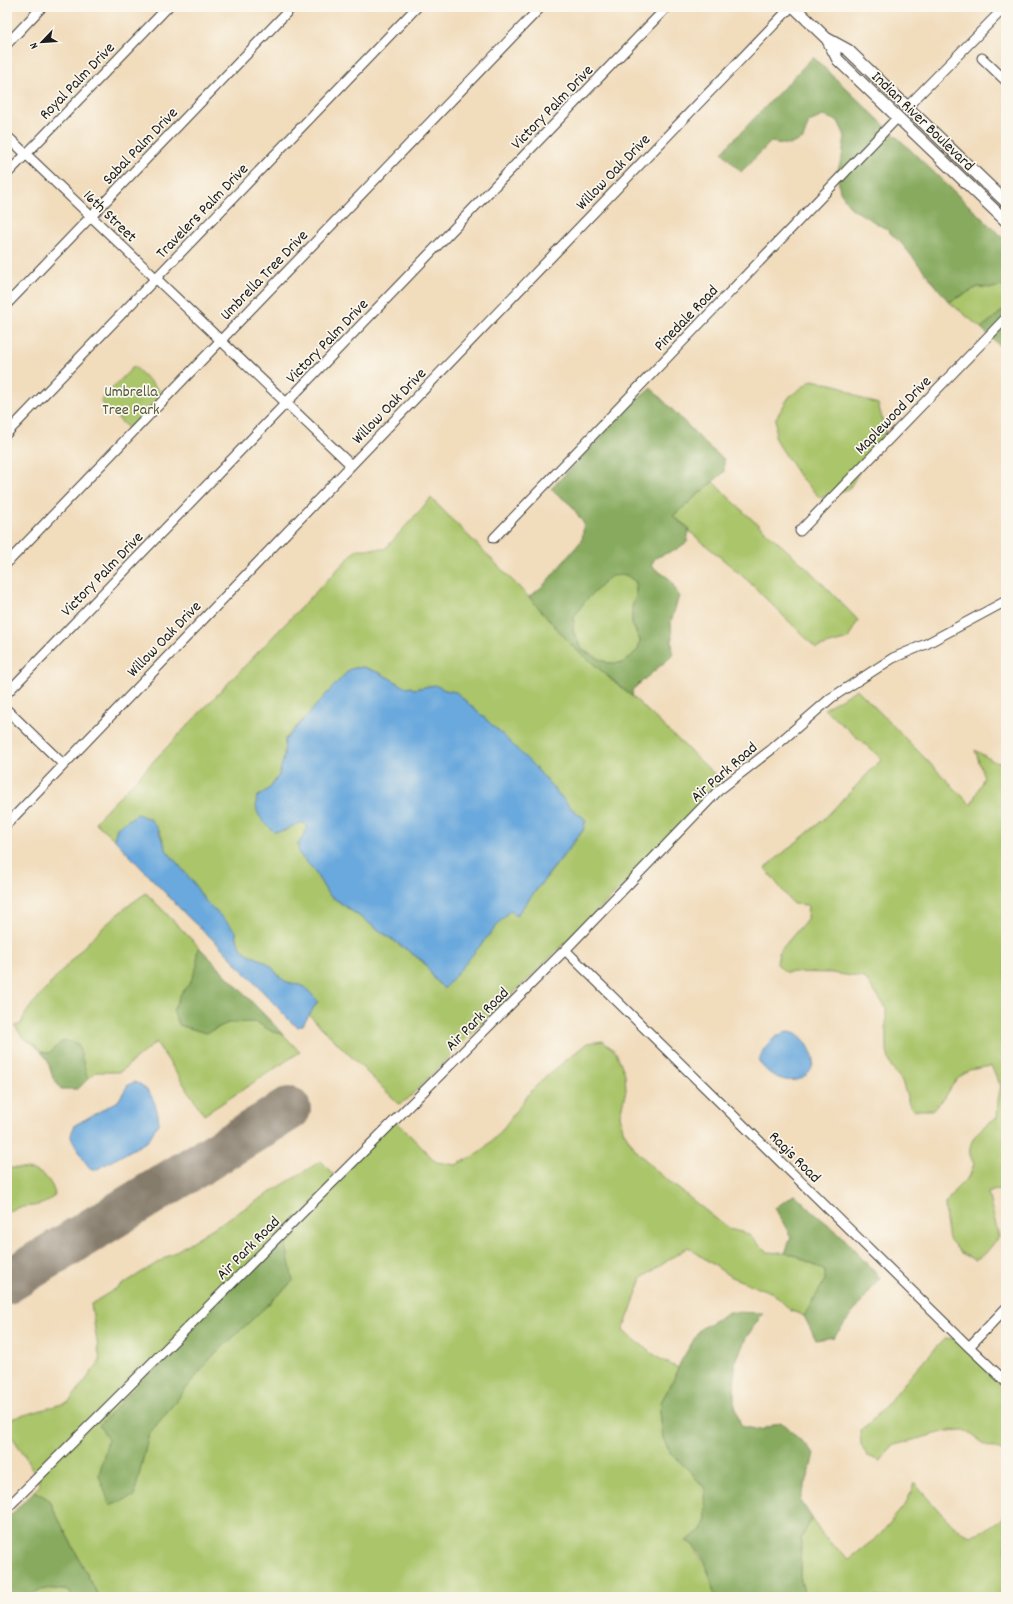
<svg xmlns="http://www.w3.org/2000/svg" width="1013" height="1604" font-family="Dekko,sans-serif">
<style>
.green{fill:#aac56b;stroke:#637044;fill-rule:evenodd}
.forest{fill:#87aa5f;stroke:#52633e;fill-rule:evenodd}
.water{fill:#6aa9dd;stroke:#43627c}
.lines{fill:none;stroke-linecap:round;stroke-linejoin:round}
.runway{stroke:#867c6c;stroke-width:44}
.minor-casing{stroke:#3c3934;stroke-width:11}
.major-casing{stroke:#3c3934;stroke-width:13}
.minor{stroke:#fff;stroke-width:9}
.major{stroke:#fff;stroke-width:11}
.labels{text-anchor:middle;stroke-width:3.5;stroke-linejoin:round;paint-order:stroke}
.street-label{font-size:16px;fill:#1c1c1c;stroke:#fbf7ec}
.park-label{font-size:16px;fill:#4e5738;stroke:#fbf7ec}
</style>
<rect width="100%" height="100%" fill="#fbf7ec"/>
<filter id="ink" filterUnits="userSpaceOnUse"><feTurbulence type="fractalNoise" baseFrequency=".025" numOctaves="2"/><feDisplacementMap in="SourceGraphic" scale="8" xChannelSelector="R" yChannelSelector="G"/><feConvolveMatrix kernelMatrix="1 2 1 2 8 2 1 2 1" color-interpolation-filters="sRGB"/></filter>
<filter id="wash" filterUnits="userSpaceOnUse"><feTurbulence type="fractalNoise" baseFrequency=".012" numOctaves="4" result="noise"/><feDisplacementMap in="SourceGraphic" scale="16" xChannelSelector="R" yChannelSelector="G"/><feGaussianBlur stdDeviation="0.9" result="paint"/><feColorMatrix in="noise" values="0 0 0 0 0 0 0 0 0 0 0 0 0 0 0 0 0 1.4 0 .05"/><feComposite in="paint" operator="in"/></filter>
<g filter="url(#wash)">
<rect width="100%" height="100%" fill="#f1dcbc"/>
<path class="green" d="M1006,285V308L981,328L949,302L978,287L993,288Z
M134,366L164,395L130,430L100,401Z
M812,380L840,386L860,398L878,404L886,432L871,452L849,489L820,498L800,477L775,439L776,418L789,397Z
M713,482L745,513L807,568L858,620L848,639L816,648L746,579L689,531V528L673,516Z
M431,498L609,678L633,697L726,785L521,986L474,1030V1031L408,1099L399,1104L309,1015L317,1001C313,996 308,989 302,986C295,983 288,984 282,979C276,974 273,967 267,963C250,954 237,953 236,931L206,902L192,881L167,851L160,832L150,819L117,828L114,839L95,822L357,549H385ZM363,667L380,673L407,688L410,687L414,689L435,685L444,690L456,692L504,736L535,767L571,808L586,820L583,831L516,916L510,910L434,978L424,963L414,955L328,894L313,869L299,854L298,844L305,834L307,826L304,823L294,824L284,832L257,797L270,788L279,775L284,757L285,739L350,669Z
M611,575H626L636,582V596L632,607V624L640,640L638,650L623,663H608L582,650L573,631L574,617L584,602Z
M857,689L971,805L984,777L975,750L995,762L1006,764V1186L988,1193L999,1237L985,1254L975,1260L961,1253L949,1239L946,1222L945,1204L955,1190L970,1175L974,1164C973,1162 971,1158 970,1155C967,1139 984,1124 997,1118L998,1100L1001,1086L991,1066L969,1070L955,1081L944,1099L932,1110H915L909,1104L902,1081L891,1067L886,1048V1008L865,978L832,973L785,972L777,964L779,952L807,919L808,905L793,904L765,868L823,820L882,759L824,709Z
M146,893L199,947L197,952L198,966L190,983L181,995L179,1025L206,1033L228,1023L256,1022L273,1032L283,1034L300,1052L204,1115L156,1042L120,1072H96L88,1079L64,1040L49,1053L41,1052L34,1044L23,1038L15,1026L21,1024C27,1007 36,1001 48,987C77,953 108,918 146,893Z
M603,1041L616,1052L625,1074L626,1090L620,1115L623,1130L635,1149L656,1171L729,1229L749,1234L763,1249L768,1252L793,1254L825,1271L826,1280L804,1316L790,1310L773,1293L731,1277L688,1247L642,1278L623,1331L660,1359L678,1368L673,1381L661,1402L660,1412L663,1438L670,1453L690,1471L705,1489L706,1519L702,1530L692,1544C705,1564 711,1573 714,1597H99L48,1499L34,1491L40,1485L24,1454L7,1430V1420L69,1402L100,1361L91,1304L321,1161L337,1179L395,1120L436,1162L456,1165L479,1153L499,1134L529,1093L543,1079L587,1043ZM293,1281L211,1358L149,1434L134,1496L99,1475L108,1440Z
M7,1168C30,1168 48,1169 55,1194C45,1208 32,1205 16,1208C13,1209 10,1211 7,1212Z
M945,1338L956,1339L973,1355L1006,1391V1459L1002,1451L986,1445L965,1430L947,1431L891,1446L881,1461L867,1456L861,1444L860,1430C874,1421 882,1409 893,1397C909,1377 927,1357 945,1338Z
M914,1483C932,1502 947,1524 970,1536L984,1530L1006,1516V1597H805L800,1576L801,1539L812,1518L824,1537L849,1559L880,1535L907,1502Z
M48,1588L70,1591L73,1597H29L32,1593Z"/>
<path class="forest" d="M813,57L1006,241V285L993,288L978,287L949,302L902,244L886,229L851,208L840,192L837,173L842,157L845,136L838,121L823,116L809,122L803,139L789,145L771,142L741,172L722,152Z
M1006,308V352L981,328Z
M651,388L709,447L724,459V472L673,516L689,529L687,542L677,549L655,558L651,566L670,579L679,596L671,622L673,655L632,690L633,697L573,647L529,597L543,586L582,540L584,524L571,505L551,489L627,409ZM626,575L636,582V596L632,607V624L640,640L638,650L623,663H608L582,650L573,631L574,617L584,602L611,576Z
M199,947L283,1034L273,1032L256,1022L228,1023L206,1033L179,1025L173,1011L180,995L190,983L197,966V952Z
M64,1040L78,1044L88,1079L78,1089H61L53,1078L47,1059L41,1052L49,1053Z
M795,1194L813,1212L841,1235L880,1278L834,1337L816,1340L804,1316L825,1280V1271L793,1254L785,1253L791,1237L775,1208Z
M284,1234L293,1281L211,1358L149,1434L134,1496L110,1506L99,1475L108,1440L99,1425Z
M729,1312L763,1313L746,1338L735,1363L734,1402L741,1426L760,1430L781,1422L814,1453L810,1471L800,1500L812,1518L801,1539L800,1576L805,1597H714C712,1579 704,1548 686,1541L702,1530L706,1519L705,1489L690,1471L670,1453L663,1438L660,1412L661,1402L673,1381L680,1363L700,1329Z
M34,1491L48,1499L99,1597H73L70,1591C56,1589 40,1585 29,1597H7V1519Z"/>
<path class="water" d="M363,667L380,673L407,688L410,687L414,689L435,685L445,690L456,692L504,736L535,767L571,808L586,820L583,830L516,916L510,910L444,989L434,978L424,962L328,894L313,869L299,854L298,844L305,834L307,826L304,823C290,824 289,832 274,832C263,821 253,814 257,797L270,788L279,775L284,757L285,740L333,687L350,669Z
M137,814L150,819L157,828L167,851L192,881L206,902L236,931C237,953 250,954 267,963C273,967 276,974 282,979C288,984 295,983 302,986C308,989 313,996 318,1001L303,1025L298,1027L292,1023L220,946L189,918L114,839L117,828Z
M787,1032C803,1032 808,1045 814,1058C812,1091 771,1084 759,1061C762,1047 773,1036 787,1032Z
M134,1082C150,1085 158,1107 159,1122L148,1141L101,1167C98,1169 95,1171 92,1170C88,1168 72,1142 71,1137C71,1133 73,1129 75,1125L118,1101L128,1085Z"/>
<g class="lines">
<path class="runway" d="M7,1282L289,1109"/>
</g>
</g>
<g filter="url(#ink)">
<g class="lines">
<g class="minor-casing">
<path id="minor" d="M7,44L42,7
M982,58L1006,81
M907,107L1005,7
M7,136L351,465
M7,174L168,7
M7,304L292,7
M7,433L417,7
M800,531L1006,318
M494,538L898,117
M7,563L541,7
M7,693L667,7
M7,710L63,764
M7,824L791,7
M565,950L969,1347L1006,1382
M969,1347L1006,1308
M7,1508L565,950L718,791L772,749L831,698L893,658L926,644L1006,601"/>
</g>
<g class="major-casing">
<path id="major" d="M794,7L826,38L848,50L1006,202
M827,39L838,60L1006,221"/>
</g>
<use href="#minor" class="minor"/>
<use href="#major" class="major"/>
</g>
</g>
<g class="labels">
<g class="street-label">
<text transform="translate(76 80) rotate(-46)" y="6">Royal Palm Drive</text>
<text transform="translate(551 106) rotate(-46)" y="6">Victory Palm Drive</text>
<text transform="translate(924 120) rotate(44)" y="6">Indian River Boulevard</text>
<text transform="translate(139 145) rotate(-46)" y="6">Sabal Palm Drive</text>
<text transform="translate(612 171) rotate(-46)" y="6">Willow Oak Drive</text>
<text transform="translate(201 210) rotate(-46)" y="6">Travelers Palm Drive</text>
<text transform="translate(111 215) rotate(44)" y="6">16th Street</text>
<text transform="translate(263 274) rotate(-46)" y="6">Umbrella Tree Drive</text>
<text transform="translate(685 317) rotate(-46)" y="6">Pinedale Road</text>
<text transform="translate(326 340) rotate(-46)" y="6">Victory Palm Drive</text>
<text transform="translate(388 405) rotate(-46)" y="6">Willow Oak Drive</text>
<text transform="translate(892 414) rotate(-46)" y="6">Maplewood Drive</text>
<text transform="translate(101 573) rotate(-46)" y="6">Victory Palm Drive</text>
<text transform="translate(163 638) rotate(-46)" y="6">Willow Oak Drive</text>
<text transform="translate(723 771) rotate(-41)" y="6">Air Park Road</text>
<text transform="translate(476 1018) rotate(-45)" y="6">Air Park Road</text>
<text transform="translate(796 1156) rotate(45)" y="6">Ragis Road</text>
<text transform="translate(247 1247) rotate(-45)" y="6">Air Park Road</text>
</g>
<g class="park-label">
<text x="131" y="396">Umbrella<tspan x="131" dy="18">Tree Park</tspan></text>
</g>
</g>
<rect width="1013" height="1604" fill="none" stroke="#fbf7ec" stroke-width="24"/>
<g transform="translate(42 42) rotate(245)" stroke="#fbf7ec" stroke-width="3" paint-order="stroke">
<path d="M0-3L7 15L0 10L-7 15Z" fill="#1c1c1c"/>
<text y="-6" font-size="11" font-weight="bold" text-anchor="middle" fill="#1c1c1c">N</text>
</g>
</svg>
